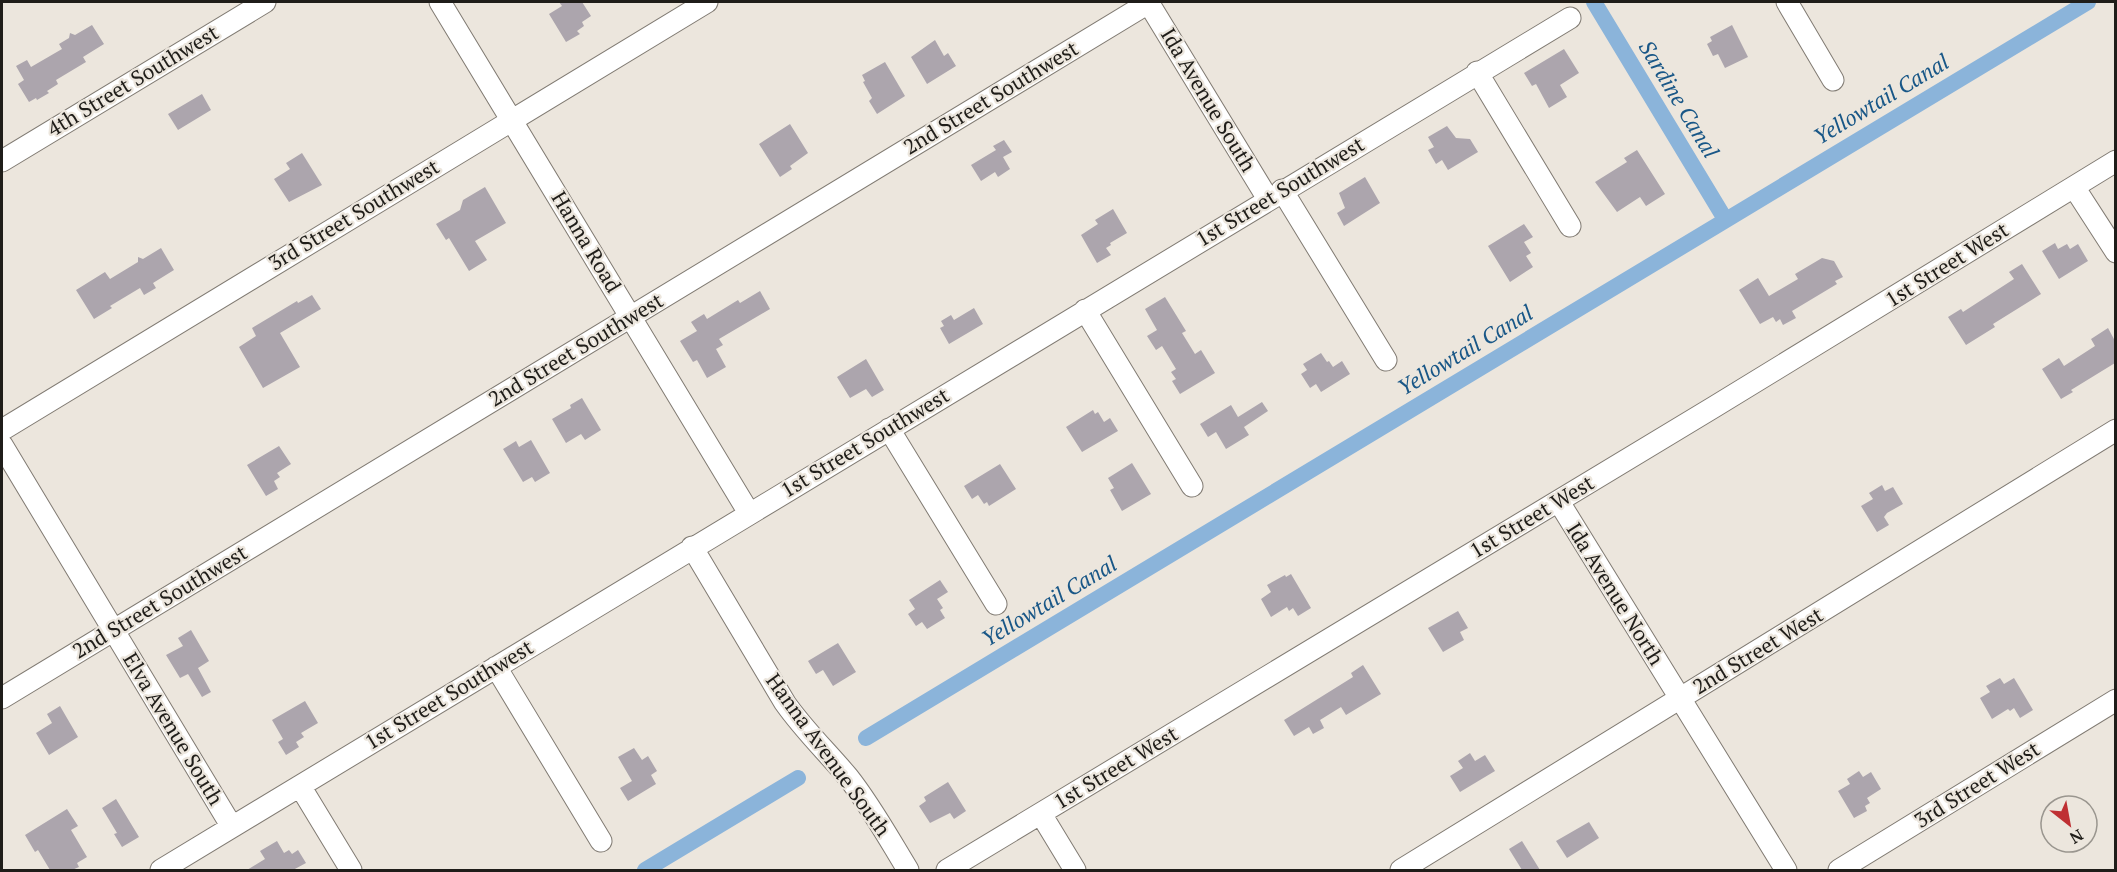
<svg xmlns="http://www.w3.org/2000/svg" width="2117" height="872" font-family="'PT Serif',serif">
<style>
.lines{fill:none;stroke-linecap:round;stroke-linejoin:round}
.canal{stroke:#8bb4da;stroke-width:16}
.building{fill:#aca5ad}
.minor-casing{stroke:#817b73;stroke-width:23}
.minor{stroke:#fff;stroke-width:21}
.labels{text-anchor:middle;stroke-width:4.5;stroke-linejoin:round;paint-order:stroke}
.street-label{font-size:21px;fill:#1f1d19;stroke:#ece6dd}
.water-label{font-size:22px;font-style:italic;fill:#195787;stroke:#ece6dd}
</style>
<rect width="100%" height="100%" fill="#ece6dd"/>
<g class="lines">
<path class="canal" d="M1594,2L1725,219
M866,738L2088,2
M645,870L798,778"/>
</g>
<path class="building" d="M559,2H582L591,16L582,22L584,26L577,31L580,34L566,42L549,14L562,6Z
M92,25L104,44L83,57L86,62L56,80L58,84L47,91L49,93L37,100L36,98L29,102L18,84L24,80L16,66L27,60L31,67L62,49L59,44L69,38L70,33L75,35Z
M1732,25L1748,57L1725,68L1718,54L1713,56L1707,44L1712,41L1710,37Z
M935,40L944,56L948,53L956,66L927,84L911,57Z
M1564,49L1579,73L1560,85L1567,97L1549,108L1536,84L1532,86L1524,73Z
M885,62L905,96L877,114L869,101L872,98L863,82L865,81L862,75Z
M202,94L211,110L178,130L168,114Z
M790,124L808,153L790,166L792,169L780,177L759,144Z
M1447,126L1456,138L1470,139L1478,152L1448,170L1442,160L1436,164L1428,150L1434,147L1428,137Z
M1004,140L1012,152L1003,157L1010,169L998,177L995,172L981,181L971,165L996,150L993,146Z
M1637,150L1665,194L1646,206L1640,197L1617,212L1595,182L1627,162L1624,158Z
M302,153L322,185L289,202L274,179L290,169L286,163Z
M1365,177L1380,203L1344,226L1337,213L1345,208L1339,193Z
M485,187L506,223L475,241L487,260L469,271L449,238L446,240L436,224L460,210L463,200Z
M1113,209L1127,233L1110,243L1111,245L1106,248L1111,255L1097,263L1081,235L1098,224L1095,220Z
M1524,224L1533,237L1524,242L1531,253L1526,256L1533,267L1510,282L1488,246Z
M2055,243L2058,249L2067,244L2070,249L2078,244L2088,261L2059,279L2042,251Z
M161,248L174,270L153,283L156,288L144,295L140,288L110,306L112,308L94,319L76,290L105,272L110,279L138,262V257L143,259Z
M1822,258L1834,261L1843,277L1835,281L1837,284L1792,311L1796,318L1783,325L1780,319L1776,322L1773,317L1760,324L1739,290L1758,278L1769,296L1798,279L1795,274Z
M2022,264L2041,294L1993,324L1995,327L1966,345L1948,317L1961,309L1963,312L2014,279L2009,272Z
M760,291L770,309L719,339L723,345L716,349L726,367L707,378L697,360L693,362L680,341L697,331L691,322L704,314L707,319L738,300L740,303Z
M312,295L321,309L280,333L300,367L263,388L239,347L256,336L252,328L297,301L298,303Z
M1165,297L1186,331L1182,333L1195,354L1201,350L1215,373L1180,394L1172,381L1176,379L1171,372L1176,369L1162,346L1156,350L1147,336L1157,330L1145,309Z
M974,308L983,324L949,344L940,328L944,326L941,321L951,315L954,320Z
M2108,328L2115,341V363L2071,390L2073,392L2061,399L2042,369L2059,358L2064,366L2095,346L2091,339Z
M1321,353L1327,362L1329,361L1333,367L1342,361L1350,374L1321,392L1316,384L1310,388L1301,374L1307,370L1303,364Z
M866,359L884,390L872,397L866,389L850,398L837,377Z
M582,398L601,430L585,440L581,434L566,443L552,419L571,408L570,405Z
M1262,402L1268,411L1244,427L1249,435L1226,449L1216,432L1208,437L1200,424L1231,405L1238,417Z
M1093,410L1095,414L1098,412L1104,422L1110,418L1118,431L1082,452L1066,427Z
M531,440L550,473L535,482L532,477L523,482L503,449L516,441L519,447Z
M279,446L291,464L277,473L280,477L274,481L278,489L266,496L247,465Z
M1132,463L1151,494L1122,511L1110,490L1114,488L1108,478Z
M1000,464L1016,489L989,506L987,502L984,504L978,495L972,499L964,486Z
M1882,485L1885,491L1893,487L1903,504L1887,513L1884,517L1889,525L1877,532L1861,506L1873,499L1869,493Z
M1291,574L1311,608L1298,616L1293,608L1289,611L1287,607L1271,617L1261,599L1271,592L1267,585L1285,575L1286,577Z
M940,580L948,592L937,599L943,608L940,610L945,618L927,629L922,622L916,626L908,614L915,609L909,600Z
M1458,611L1468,628L1460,632L1464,640L1443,652L1428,628Z
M191,630L209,661L198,668L211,692L202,697L188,674L180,678L166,655L183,646L178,638Z
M838,643L856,672L833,686L823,670L816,674L808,661Z
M1363,665L1381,694L1346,715L1341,707L1320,720L1324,728L1313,734L1309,727L1294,736L1284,720L1353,677L1351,673Z
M2000,678L2004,684L2014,678L2033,710L2020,718L2014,708L2010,711L2008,709L1992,719L1980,698L1990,692L1986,686Z
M305,701L318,723L301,733L304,737L296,742L299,747L286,755L278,742L283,739L272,720Z
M60,706L78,737L49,755L36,733L52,723L47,714Z
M634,748L642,760L648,756L657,771L651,775L656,784L628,801L620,788L632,781L618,757Z
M1470,753L1475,761L1485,755L1495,771L1460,792L1450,776L1463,768L1458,761Z
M1859,771L1863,777L1871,772L1881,789L1867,798L1870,803L1865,806L1867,811L1854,818L1838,791L1850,784L1847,779Z
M948,782L966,811L954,819L950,813L930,823L919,806L926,801L924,797Z
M116,799L139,837L122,847L114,834L117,833L102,808Z
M67,809L78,826L71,830L87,857L77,863L79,867L72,870H50L38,850L35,852L25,835Z
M1589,822L1599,838L1567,858L1556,841Z
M277,841L284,853L289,850L292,854L298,850L306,863L293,870H247L265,859L260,851Z
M1522,841L1540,870H1522L1509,849Z"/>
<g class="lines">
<g class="minor-casing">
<path id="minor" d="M440,2L749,513
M1148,2L1268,199
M1787,2L1833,80
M1477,72L1570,226
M2,161L265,2
M2074,187L2116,252
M1282,190L1386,360
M1085,310L1192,486
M889,429L996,604
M2,430L707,2
M2,445L232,827
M1559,502L1786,870
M692,547L785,703C804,730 827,752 848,777C871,806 889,839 908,870
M496,667L601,841
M2,698L1150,2
M300,786L351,870
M1041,814L1075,870
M161,870L1570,18
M947,870L1714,407L2116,161
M1401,870L2116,430
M1839,870L2116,700"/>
</g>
<use href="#minor" class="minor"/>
</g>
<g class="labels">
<g class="street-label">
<text transform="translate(133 81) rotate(-31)" y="7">4th Street Southwest</text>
<text transform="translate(991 98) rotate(-31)" y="7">2nd Street Southwest</text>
<text transform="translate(1208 100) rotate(59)" y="7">Ida Avenue South</text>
<text transform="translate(1280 192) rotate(-31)" y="7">1st Street Southwest</text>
<text transform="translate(354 215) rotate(-31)" y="7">3rd Street Southwest</text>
<text transform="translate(586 242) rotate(59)" y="7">Hanna Road</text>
<text transform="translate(1947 265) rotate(-32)" y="7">1st Street West</text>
<text transform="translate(576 350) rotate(-31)" y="7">2nd Street Southwest</text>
<text transform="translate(865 443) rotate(-31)" y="7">1st Street Southwest</text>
<text transform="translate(1532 517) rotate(-31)" y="7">1st Street West</text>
<text transform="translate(1615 594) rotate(58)" y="7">Ida Avenue North</text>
<text transform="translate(160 602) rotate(-31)" y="7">2nd Street Southwest</text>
<text transform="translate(1758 651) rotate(-31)" y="7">2nd Street West</text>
<text transform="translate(449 695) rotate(-31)" y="7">1st Street Southwest</text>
<text transform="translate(173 729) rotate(59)" y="7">Elva Avenue South</text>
<text transform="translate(828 755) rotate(54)" y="7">Hanna Avenue South</text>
<text transform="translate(1116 768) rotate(-31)" y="7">1st Street West</text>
<text transform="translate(1977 785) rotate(-32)" y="7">3rd Street West</text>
</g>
<g class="water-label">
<text transform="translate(1679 99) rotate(59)" y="8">Sardine Canal</text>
<text transform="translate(1881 99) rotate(-31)" y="8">Yellowtail Canal</text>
<text transform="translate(1465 350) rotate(-31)" y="8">Yellowtail Canal</text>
<text transform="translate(1049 601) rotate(-31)" y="8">Yellowtail Canal</text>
</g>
</g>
<rect width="2117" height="872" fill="none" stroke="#1f1d19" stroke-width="6"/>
<g transform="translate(2069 824) rotate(149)"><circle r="28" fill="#ece6dd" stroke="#9a968f" stroke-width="1.5"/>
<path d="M0-4.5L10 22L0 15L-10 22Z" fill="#bf3033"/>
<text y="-9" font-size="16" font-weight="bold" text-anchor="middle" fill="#1f1d19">N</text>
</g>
</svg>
